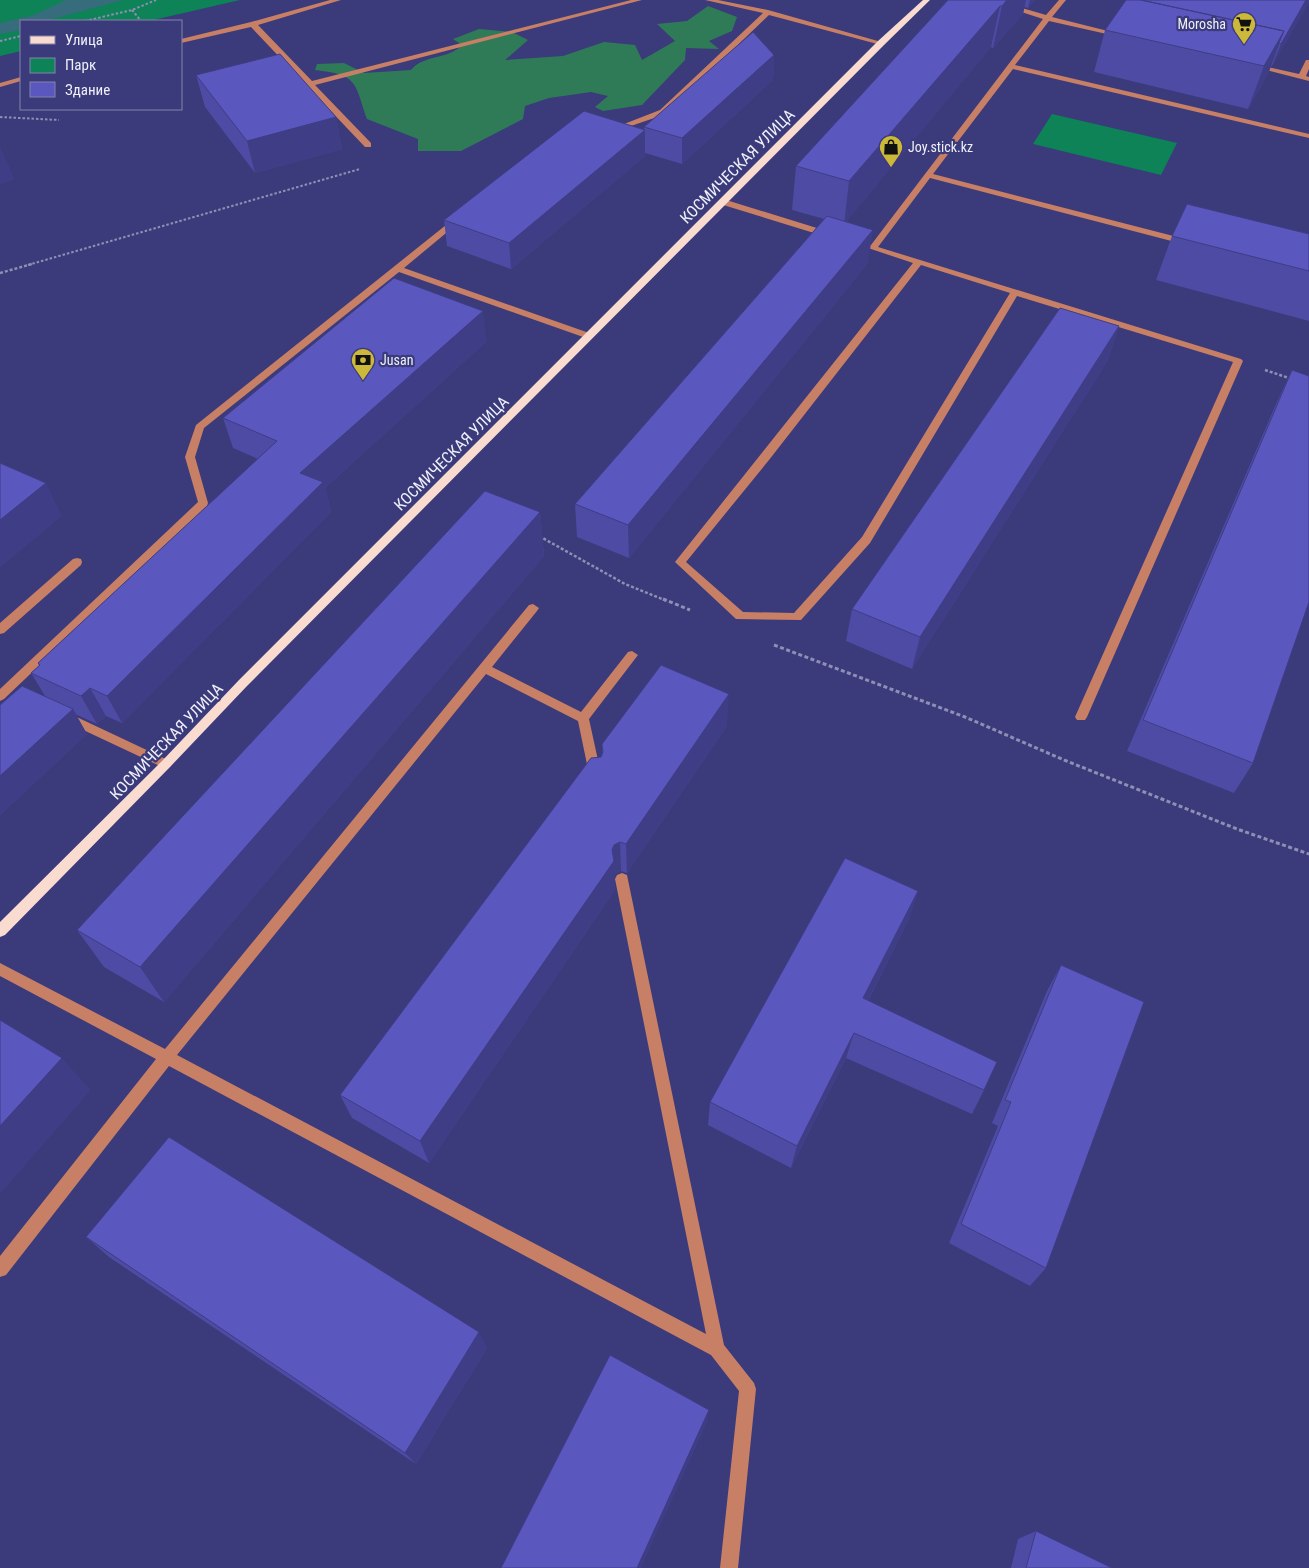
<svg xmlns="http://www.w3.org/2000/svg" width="1309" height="1568" font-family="'Roboto Condensed',sans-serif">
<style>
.green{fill:#0d8357}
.forest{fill:#2f7b58}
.water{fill:#376c7d}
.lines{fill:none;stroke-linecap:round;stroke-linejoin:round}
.path-far2{stroke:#8f8fb5;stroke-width:2;stroke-dasharray:2.5 2;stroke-linecap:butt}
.path-far1{stroke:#8f8fb5;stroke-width:2.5;stroke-dasharray:3 2;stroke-linecap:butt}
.path{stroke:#8f8fb5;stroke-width:3;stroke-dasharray:4 2.5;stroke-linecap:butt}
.minor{fill:#c77f65;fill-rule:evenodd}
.major{fill:#f9dbd0;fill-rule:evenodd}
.wall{fill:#4d4ba3}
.shaded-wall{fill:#3f3d85}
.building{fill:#5a57be;stroke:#3f3d85}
.labels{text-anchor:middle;stroke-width:4.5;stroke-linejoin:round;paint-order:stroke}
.far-poi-label{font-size:14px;fill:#eff0f8;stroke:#3b3a7b;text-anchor:start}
.street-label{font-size:16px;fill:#eff0f8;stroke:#3b3a7b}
</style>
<rect width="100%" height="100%" fill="#3b3a7b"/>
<path class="green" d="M0,0H240L149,21H21V51L0,56Z
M1052,114L1177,143L1161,175L1033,144Z"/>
<path class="forest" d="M708,6L737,17L732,31L709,41L719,49L686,48L685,60L642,105L603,111L595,107L608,96L591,92L549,98L525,106L523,119L461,151H418V139L367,119C354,81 358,75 315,70L317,64L344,63L364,73L411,70C424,54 448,60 462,45L453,39L479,29L512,32L528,40L505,60L563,56L604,42L635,45L642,60L675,41L657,24L687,21Z"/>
<path class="water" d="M66,0H123L45,21H21V30L0,34V23L34,15Z"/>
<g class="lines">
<path class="path-far2" d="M132,10L141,21
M85,21L132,10L156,0
M0,41L21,36
M0,117L59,120
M28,265L360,169"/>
<path class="path-far1" d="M0,273L32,264
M1265,370L1292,379
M539,536L625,584L667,601"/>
<path class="path" d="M663,599L690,610
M774,645L965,717L1064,760L1237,829L1309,854"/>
<path class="minor" d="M330,0H341L258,25L312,81L631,0H642L315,85L371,143V147H365L251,27L181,43V39L251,22Z
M705,0H718L768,10L885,43L881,45L769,15L666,114L625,128H609V124H624L660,110L763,13Z
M984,0H994L1046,15L1059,0H1066L1052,17L1124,35L1120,37L1049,21L1015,65L1309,134V138L1013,69L933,174L1189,240V244H1183L930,178L878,247L1241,359L1243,361L1087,717L1085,720H1077L1075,717L1233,362L1017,296L870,543L801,620L736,619L675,562L913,263L850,242L854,239L871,245L1043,19ZM921,265L1010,293L862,537L794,613L743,612L686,562L769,460Z
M1306,60H1309V69L1306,76L1309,77V81L1250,66L1254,64L1299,74Z
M21,77V81L0,87V83Z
M723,199L833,233L834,235L827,237L720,204L719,202Z
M456,217L463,219L404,268L592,334V338H586L399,272L204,428L195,457L208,503L207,506L4,699L0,701V689L198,502L185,457L196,425Z
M77,558L81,559L82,562L81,565L4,633L0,634V623L73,559Z
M533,604L539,608L537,611L492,667L581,712L628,652L632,651L638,655L589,719L601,774L599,778H591L589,774L578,721L486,674L177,1055L706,1334L615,879L617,875L622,873L627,875L724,1345L754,1383L756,1389L738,1568H720L739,1391L711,1355L169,1066L6,1275L0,1277V1256L156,1059L0,976V963L165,1049L529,605Z
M66,712L170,761L172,764L170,767H162L62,720L60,717L62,714Z"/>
<path class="major" d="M923,0H930L884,45L247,686L170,767L5,935L0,937V922L162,761L239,680L878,41Z"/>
</g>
<path class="wall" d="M948,0H1035L1028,8L1024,7L1023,14L993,48L991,47L846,222L868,263L629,558L577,537L575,504L824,219L792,210L796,166Z
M1309,0V2L1272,66H1271L1268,74L1248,109L1094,72L1105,30Z
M774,55L773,80L682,164L645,153V156L511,269L447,246L444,220L644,130V127Z
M196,75L336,117L342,149L255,173L205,107Z
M1309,234V321L1156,280L1172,236Z
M1119,326L1108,360L912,669L846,641L852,609Z
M487,341L325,488L331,512L122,723L106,716L97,724L75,714L87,734L0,815V705L45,696L31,673L39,666L38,663L258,459L233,448L223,418Z
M1292,370L1253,763L1234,793L1127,751L1276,404Z
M540,512L544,556L164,1002L104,967L77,930Z
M727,726L627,873L621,871L615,874V890L429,1163L352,1118L340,1095L601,757L602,755V744Z
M918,891L909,919L868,1001L984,1090L972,1114L846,1058L791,1168L708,1125L710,1102Z
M1061,965L1046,1268L1030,1286L949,1243L998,1126L992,1123L1047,991Z
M86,1237L487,1348L416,1464L109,1257Z
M1036,1531L1112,1568H1011L1018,1539Z"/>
<path class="shaded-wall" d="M1007,0H1026L1023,14L993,48L1002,6Z
M1030,0H1035L1028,8Z
M1306,0H1309V2L1272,66L1281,44Z
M1000,6L991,47L844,225L849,181Z
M1284,31L1268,74L1248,109L1264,66Z
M774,55L773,80L682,164V138Z
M336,117L342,149L255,173L247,141Z
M645,130V156L511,269L509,243Z
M0,148H1L15,180L0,184Z
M873,230L868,263L629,558L628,525Z
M483,311L487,341L325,488L331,512L122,723L107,696L300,473Z
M1119,326L1108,360L912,669L920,637Z
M46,483L62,516L0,568V520Z
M540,512L544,556L164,1002L140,967Z
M90,688L106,716L97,724L81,696Z
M729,694L727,726L627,873L626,844Z
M73,709L87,734L0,815V776Z
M620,842L621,871L615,874V890L429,1163L420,1141L612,850L614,845Z
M918,891L909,919L856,1024L863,998Z
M854,1033L846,1058L791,1168L797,1146Z
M62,1058L91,1090L0,1194V1126Z
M479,1332L487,1348L416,1464L405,1453Z
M709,1410L707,1423L641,1568H637Z"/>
<path class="building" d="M948,0H1007L1002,6H1000L849,181L796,166Z
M1126,0H1141L1284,31L1264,66L1105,30Z
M1141,0H1306L1281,44L1279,43L1284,31Z
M753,32L774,55L682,138L644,127Z
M280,54L336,117L247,141L196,75Z
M584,111L645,130L509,243L444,220Z
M1187,204L1309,234V271L1172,236Z
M827,216L873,230L628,525L575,504Z
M394,278L483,311L300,473L323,482L107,696L90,688L81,696L31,673L40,665L38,663L277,441L223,418Z
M1060,308L1119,326L920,637L852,609Z
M1292,370L1309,376V602L1253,763L1143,720Z
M0,463L46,483L0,520Z
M485,491L540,512L140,967L77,930Z
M661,665L729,694L626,844L620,842L614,845L612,850L614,861L420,1141L340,1095L591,758L601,757L603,752L602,744Z
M22,686L73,709L0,776V705Z
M845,858L918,891L863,998L997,1062L984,1090L854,1033L797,1146L710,1102Z
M1061,965L1144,1002L1046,1268L961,1224L1011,1102L1005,1100Z
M0,1020L62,1058L0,1126Z
M169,1137L479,1332L405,1453L86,1237Z
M610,1355L709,1410L637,1568H501Z
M1036,1531L1112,1568H1026Z"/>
<defs>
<g id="supermarket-pin" transform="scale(1.25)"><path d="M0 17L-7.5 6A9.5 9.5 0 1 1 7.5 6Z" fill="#ccb939" stroke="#3b3a7b"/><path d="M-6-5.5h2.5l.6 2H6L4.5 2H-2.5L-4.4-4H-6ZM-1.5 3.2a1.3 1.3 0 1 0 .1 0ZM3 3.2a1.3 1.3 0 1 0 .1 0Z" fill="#111"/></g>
<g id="shop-pin" transform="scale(1.25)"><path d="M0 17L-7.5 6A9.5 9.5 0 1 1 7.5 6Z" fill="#ccb939" stroke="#3b3a7b"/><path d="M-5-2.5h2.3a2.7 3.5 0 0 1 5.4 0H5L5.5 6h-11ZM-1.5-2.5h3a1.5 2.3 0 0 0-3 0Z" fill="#111"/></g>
<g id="bank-pin" transform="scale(1.25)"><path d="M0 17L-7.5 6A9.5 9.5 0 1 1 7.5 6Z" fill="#ccb939" stroke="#3b3a7b"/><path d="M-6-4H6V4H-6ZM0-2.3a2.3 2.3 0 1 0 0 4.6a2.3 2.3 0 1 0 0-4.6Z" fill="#111"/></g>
</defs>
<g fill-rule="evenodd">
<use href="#supermarket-pin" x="1244" y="24"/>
<use href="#shop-pin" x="891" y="147"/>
<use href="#bank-pin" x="363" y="360"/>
</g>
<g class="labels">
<g class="far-poi-label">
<text x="1226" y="29" text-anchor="end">Morosha</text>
<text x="908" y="152">Joy.stick.kz</text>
<text x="380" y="365">Jusan</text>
</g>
<g class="street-label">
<text transform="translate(737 166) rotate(-45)" y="6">КОСМИЧЕСКАЯ УЛИЦА</text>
<text transform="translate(451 453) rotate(-45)" y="6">КОСМИЧЕСКАЯ УЛИЦА</text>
<text transform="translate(166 741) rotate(-46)" y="6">КОСМИЧЕСКАЯ УЛИЦА</text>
</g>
</g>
<rect x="20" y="20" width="162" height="90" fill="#3b3a7b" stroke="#8383ad"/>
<rect x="30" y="36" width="25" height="8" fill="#f9dbd0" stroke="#8383ad"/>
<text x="65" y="45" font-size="15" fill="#eff0f8">Улица</text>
<rect x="30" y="58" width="25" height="15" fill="#0d8357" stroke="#8383ad"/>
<text x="65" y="70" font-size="15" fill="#eff0f8">Парк</text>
<rect x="30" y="82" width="25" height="15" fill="#5a57be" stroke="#8383ad"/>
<text x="65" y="95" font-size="15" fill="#eff0f8">Здание</text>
</svg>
